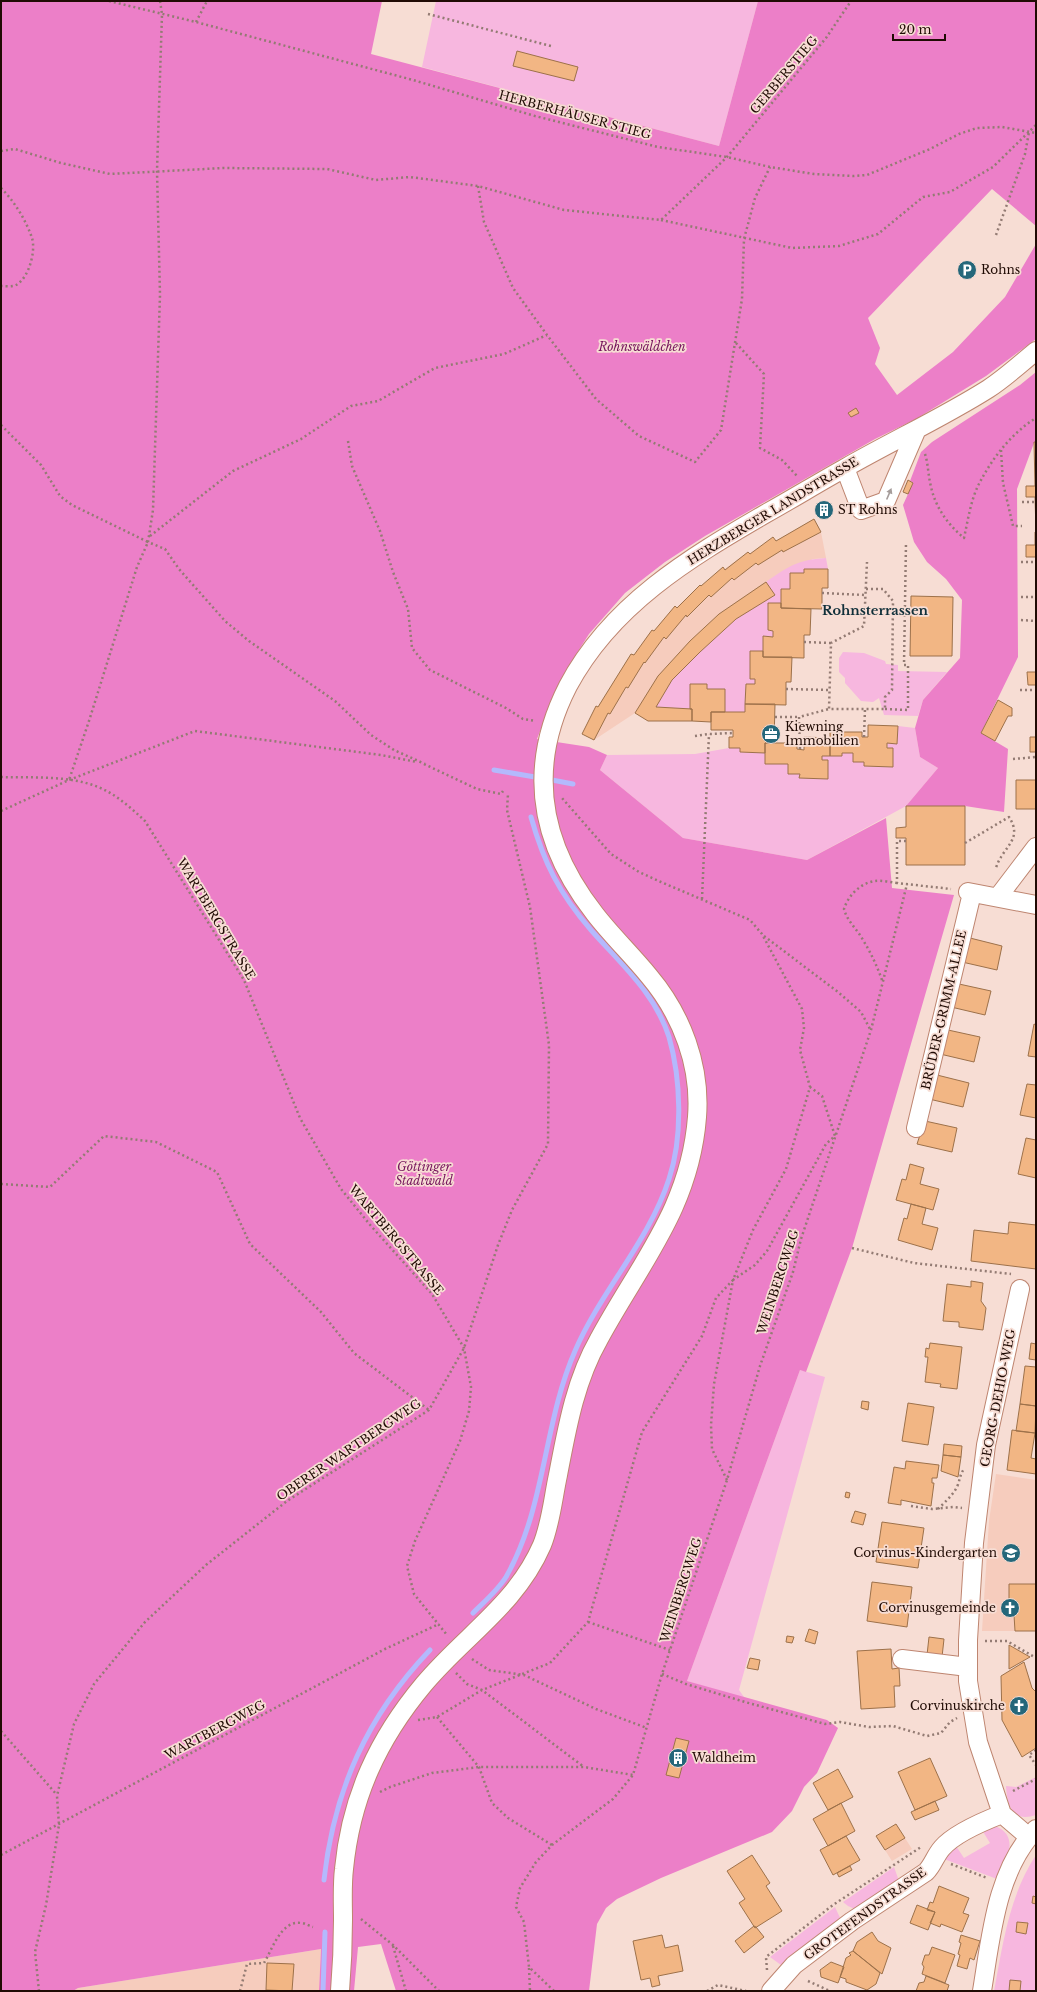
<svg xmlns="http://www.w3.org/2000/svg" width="1037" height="1992" font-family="'Libre Baskerville',serif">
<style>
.built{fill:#f6ccbd}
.green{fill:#f7b7df}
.forest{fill:#ec7fc8}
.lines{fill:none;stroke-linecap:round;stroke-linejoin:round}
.stream{stroke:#b4b9fd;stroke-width:5}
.building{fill:#f2b684;stroke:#9d714a}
.minor-casing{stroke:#be8570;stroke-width:20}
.path{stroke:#937b73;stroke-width:2.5;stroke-dasharray:2 3;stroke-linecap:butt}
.minor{stroke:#fff;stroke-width:18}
.oneway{fill:#a69d9b}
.labels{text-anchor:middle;stroke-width:3.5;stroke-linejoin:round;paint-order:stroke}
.street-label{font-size:12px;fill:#200b04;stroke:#f7ddd4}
.poi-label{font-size:12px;fill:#200b04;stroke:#f7ddd4;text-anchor:start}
.park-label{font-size:12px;font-style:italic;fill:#75135c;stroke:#f7ddd4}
.neighbourhood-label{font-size:13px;font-weight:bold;fill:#11303a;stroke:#f7ddd4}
</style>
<rect width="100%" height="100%" fill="#f7ddd4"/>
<path class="built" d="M814,519L821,532L826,558L813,559L766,582L775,595L657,707L692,709V721H648L635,713L594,740L582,734L596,706L598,707L631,654L634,655L652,630L655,631L675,606L677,607L700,585L701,586L748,552L750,554L773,537L776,541Z
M996,1474L1036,1480V1631H982L989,1521Z
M896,1824L912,1849L892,1861L876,1836Z
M321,1949L319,1991H73L78,1988Z"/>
<path class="green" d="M436,1H758L719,146L422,67Z
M826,558L828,569L804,573H790V589H781V603H768V630L773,631V637L763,636V651H750V678L755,679V684H746L745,712H725V689H707V684L690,685V709L656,707L672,680L700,652L736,619L774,594L766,582C789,566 797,560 826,558Z
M843,652L864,653L885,661L886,664L898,665V671L947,672L923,700L918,716L884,715L879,698L873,702L861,701L845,683V678L839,672V658Z
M898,726L915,728L920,757L938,768L906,806L807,860L683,838L600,770L607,755L695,754L729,748H740V752L765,753V764H788V774H800V778L828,779V761L822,760V756H842V753H853V762H864V766L892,767L887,743H897Z
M800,1370L825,1377L739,1690L744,1697L736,1696L687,1681Z
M1036,1777V1815C1012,1823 1007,1805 1006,1786L1016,1787Z
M995,1826C1021,1836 1006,1862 997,1879L944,1859L956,1846L964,1858L990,1843L982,1830Z
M1036,1855V1991H994C1003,1944 1009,1896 1036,1855Z
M894,1867L899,1881L857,1910L848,1906L843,1902Z
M835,1907L841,1920L781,1965L770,1957Z"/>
<path class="forest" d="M1,1H382L371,54L719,146L758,1H1036V226L992,189L868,318L880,348L875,364L897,395L953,352L1005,297L1036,244V339L986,376L916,419L875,439L705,536L665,562L625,593L589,634L570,664L554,695L537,739L589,747L607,755L600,770L683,838L807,860L886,818L892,888L954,895L852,1248L806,1372L800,1370L687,1681L827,1720L838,1728L817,1773L804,1787L792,1811L772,1832L661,1878L617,1899L606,1908L597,1924L589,1991H396L381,1944L358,1947L354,1991H319L321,1949L78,1988L73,1991H1Z
M1036,372V442L1034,443L1017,489L1018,657L981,733L1008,749L1004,812L965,806H906L938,768L920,757L915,728L923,700L960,658L962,600L946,579L927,562L914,542L903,505L913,483L910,481L921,452L932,442L1020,385Z"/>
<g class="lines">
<path class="stream" d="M494,770L535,777
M552,780L573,784
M473,1613C484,1602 498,1590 506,1577C546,1507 543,1424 575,1351C601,1291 649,1241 669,1179C683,1137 681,1079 669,1037C655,993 620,963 591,930C559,893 544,863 531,817
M324,1880C334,1790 367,1716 430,1650
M323,1991L325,1932"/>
</g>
<path class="building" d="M517,51L578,67L574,81L513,66Z
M856,408L859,413L851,417L848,413Z
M1034,442H1036V532L1035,497H1026V486H1035Z
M908,480L913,483L908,494L903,492Z
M826,507L828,511L822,514L819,510Z
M814,519L821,532L783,552L782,550L758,565L756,563L734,580L732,578L711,597L709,595L687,617L686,615L666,639L664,637L645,663L644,662L628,688L626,687L610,714L608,713L594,740L582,734L596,706L598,707L631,654L634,655L652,630L654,631L675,606L677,608L700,585L701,586L723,567L725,570L748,552L750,554L773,537L776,541Z
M1035,532H1036V583V557H1026V545H1035Z
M804,569H828V588H822V609L781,608V589H790V573H804Z
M766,582L775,595L736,619L700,652L672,680L656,707L692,709V721H648L635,713L658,676L690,641L719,614Z
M911,596L953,597L952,656H910Z
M768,603H781V608L811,609L810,635H804V658L763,657V636L773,637V631L768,630Z
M750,651H763V657H792L791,682H786V705L745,704L746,684H755V679H750Z
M1027,672H1036V685H1028Z
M690,684H707V689H725V712H711V722L692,721V709H690Z
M998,700L1012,708V716H1008L995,741L981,733Z
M745,704H775L774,743H765V753L740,752V748H729V737H733V730H711V712H745Z
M868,725L898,726L897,744L887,743V748H893V767L864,766V762H853V753H842V756H830V732H862V737H868Z
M804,737L830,738V756H822V760H828V779L799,778L800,774H788V764H765V743H797V749L804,750Z
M1030,737H1036V752H1030Z
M1016,780H1036V809H1016Z
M906,806H965V865H906V838H896V828L906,827Z
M970,938L1002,946L997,970L962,962Z
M959,984L991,991L985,1015L951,1007Z
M1034,1024L1036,1025V1057L1028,1056Z
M948,1030L980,1037L974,1062L940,1054Z
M937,1075L969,1083L963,1107L929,1099Z
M1027,1084L1036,1085V1118L1020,1115Z
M925,1121L957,1128L952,1152L917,1144L920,1135H922Z
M1026,1138L1036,1140V1178L1018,1174Z
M910,1164L924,1168L920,1184L939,1189L933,1210L896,1200L902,1179L906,1180Z
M911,1204L926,1208L922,1224L938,1228L932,1250L898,1240L904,1218L907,1219Z
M1009,1222L1036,1225V1269L971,1261L974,1230L1008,1234Z
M971,1281L983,1283L981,1301L986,1308L983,1330L959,1327V1322L943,1321L947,1284L971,1287Z
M930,1343L962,1347L957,1389L940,1387L941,1384L925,1382L928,1357H925L926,1348L929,1349Z
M1031,1343L1036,1344V1360L1029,1359Z
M1025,1366L1036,1367V1406L1020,1404Z
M862,1401L869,1402L868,1410L861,1408Z
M908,1403L934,1407L928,1445L902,1441Z
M1020,1404L1036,1406L1035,1433L1016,1431Z
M1012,1430L1035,1433L1031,1458L1036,1459V1474L1007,1470Z
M944,1444L962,1446L961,1457L943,1455Z
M943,1455L961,1457L958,1477L941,1471Z
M906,1461L939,1465L937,1478H932V1483H934L931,1506L901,1500V1505L888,1503L894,1467L905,1469Z
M846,1492L850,1493L849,1498L845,1497Z
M855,1511L866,1514L863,1525L851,1522Z
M882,1522L924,1528L918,1568L876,1562Z
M872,1582L912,1587L907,1627L867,1621Z
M1009,1584H1036V1631H1015L1014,1615H1004V1607L1009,1606Z
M809,1629L818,1632L815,1644L805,1641Z
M787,1636L794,1637L792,1643L786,1642Z
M929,1637L944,1639L942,1657L927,1655Z
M1009,1645L1030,1657L1009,1669Z
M891,1649L892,1669L899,1668L900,1686H894L895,1707L861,1709L857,1651Z
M750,1658L760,1660L758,1670L747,1668Z
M1024,1662L1032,1688L1036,1692V1748L1022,1757L1002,1720L1001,1676Z
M676,1738L689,1741L679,1778L666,1775Z
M930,1758L947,1796L915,1810L898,1772Z
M838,1769L853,1797L828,1810L813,1783Z
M935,1801L939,1810L915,1820L911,1812Z
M841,1803L855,1831L828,1846L813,1819Z
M896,1824L905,1838L885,1850L876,1836Z
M846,1836L860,1860L833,1875L820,1850Z
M752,1855L770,1883L766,1886L782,1911L755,1928L739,1903L745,1899L727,1871Z
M850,1866L852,1870L839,1877L837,1873Z
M939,1886L969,1898L963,1913L969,1915L962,1932L941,1924L940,1927L930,1923L935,1912L927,1910L930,1902L933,1903Z
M1033,1896L1036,1897V1904L1032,1903Z
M917,1905L935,1912L928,1930L910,1923Z
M1017,1922L1028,1923L1026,1934L1016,1932Z
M754,1926L756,1927L764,1937L744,1953L735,1941Z
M872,1932L878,1941L891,1948L882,1974L853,1951L857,1942Z
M662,1935L665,1948L678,1945L683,1971L658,1976L660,1985L652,1987L650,1978L641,1980L633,1941Z
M961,1935L980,1941L974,1960L970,1958L967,1969L957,1966L960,1955L958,1954L961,1943L959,1942Z
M932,1947L955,1955L945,1983L922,1974L924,1967L922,1964L925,1955H929Z
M853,1951L880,1973L876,1984L867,1990L846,1982V1979L840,1977L846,1958L851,1955L849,1953Z
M831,1962L844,1967L838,1983L821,1977L820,1970Z
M267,1963L294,1964L292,1991L266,1990Z
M926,1976L949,1985L947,1991H916L919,1983L924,1982Z
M1010,1980L1021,1981L1020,1991H1009Z"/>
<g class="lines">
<g class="minor-casing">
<path id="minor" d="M845,468L861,510L886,501L917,429
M968,892L1036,905
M998,897L1036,847
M916,1128L972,893
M1020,1289L986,1445L974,1543L968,1640V1681L978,1742L1002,1814L1029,1837
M902,1659L968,1667
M340,1991C342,1967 343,1943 343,1920C343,1903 342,1885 344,1869C351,1797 378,1739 424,1684C464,1636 516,1605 542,1545C551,1523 553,1498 558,1475C567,1428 575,1381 599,1339C640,1263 690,1208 697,1117C701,1066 682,1015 649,976C632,955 612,936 595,914C540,844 526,768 568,686C611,605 689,558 765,514C792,499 818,483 845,468C892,441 942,418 988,389C1005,378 1020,364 1036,351
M771,1991L794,1965L852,1921L926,1872C933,1865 935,1856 942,1848C954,1834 984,1821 1002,1814
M982,1991C991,1937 996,1871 1036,1829"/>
</g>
<path class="path" d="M109,1L196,22L413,80L535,116L658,147L727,157L770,167L814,174L854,176L867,175L930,149L959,134L977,128L1002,127L1036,133
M160,1L162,14L157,171L160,295L153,510L148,542L165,549L179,569L225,621L249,641L335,701L371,735L394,750L425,764
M428,14L551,46
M196,22L207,1
M1,151L15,149L61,163L110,174L224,168L327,169L376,180L410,177L478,186L564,210L661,220L727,157L826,38L851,1
M478,186L484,222L513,288L547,335L596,399L639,436L695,462L721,430L742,299L744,239L755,198L770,167
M1,188C14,201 26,220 32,238C36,251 29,278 16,285C12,287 5,286 1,286
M661,220L792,248L839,246L878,234L923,197L950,192L993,167L1036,125
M996,235L1025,154L1029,132
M736,343L764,374L760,448L782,460L798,477
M1,425L41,465L60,496L72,505L148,542L137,567L89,721L69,780
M348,441L352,466L380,531L393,572L408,609L412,648L430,670L506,708L523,719L536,721
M1001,450L1003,483L1013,526H1022
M925,454C928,463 928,473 930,482C934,505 946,523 964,538C968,520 971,498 980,482C993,457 1012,433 1036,418
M1022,502H1035
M150,536L233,471L301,439L351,406L378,401L435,368L504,354L547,335
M1021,562H1035
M866,589H883L893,601L892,690L885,697V709H829L831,643L864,626L867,562
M822,593L865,595
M1021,597H1036
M1021,620L1036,621
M804,642L831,643
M786,689L830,690
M1020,690H1036
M885,709L908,710V665H904L906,542
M775,717H799
M695,736L709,734L733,733
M864,737L865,709
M800,749L799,717L829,709
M1013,759L1036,757
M424,764L477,789L501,794L503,791
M1,777C32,778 69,775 98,787C116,794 131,808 145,821L244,980L300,1118L341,1189L371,1226L432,1294L464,1348L471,1387L469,1411L460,1441L415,1541L407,1566L414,1594L447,1635
M1,811L69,780L195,731L381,755L417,762
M906,841H897V883L951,889
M965,843L1009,817C1024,840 1002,847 996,868
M702,899L709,734
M764,936L838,992L861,1012L870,1029
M882,980C877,966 871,953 863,940C857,929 847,921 844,909C848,896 860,883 875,881C881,880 890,882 897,883
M1,1184L50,1187L104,1136L156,1142L217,1172L250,1244L321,1312L354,1353L429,1410
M852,1248L914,1263L1011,1274
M727,1480L712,1449L711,1425L714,1384L733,1280L755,1265L767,1251L826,1144L835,1136L822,1096L810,1087
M911,1506L932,1509L953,1507L962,1508
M938,1509C945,1502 953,1495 957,1487C960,1480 960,1474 964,1469
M588,1622L670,1650
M985,1641H1007L1036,1658
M472,1659L489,1670L524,1675L596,1709L647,1728
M456,1673L467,1684L482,1690L584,1767
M662,1674L686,1684L745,1702L825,1724L840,1722L869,1727L893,1726L927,1736L941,1733L950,1722L957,1718
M437,1717L479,1767L492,1803L508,1818L552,1845
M418,1720L437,1717L482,1690L550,1663L588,1622L642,1432L702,1336L716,1298L733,1280L753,1230L786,1169L810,1087L800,1050L804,1028L802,1009L762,934L750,920L661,882L639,872L611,854L562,798
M1,1731L57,1795
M1036,1750L1029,1755L1036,1765
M1013,1791L1036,1779
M380,1792L390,1787L432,1773L479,1767H584L633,1775
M1,1855L385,1649L439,1624
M951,1864L987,1878
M361,1919L393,1945L439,1991
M393,1946L406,1991
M529,1968L530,1991
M767,1970L766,1957L833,1905L921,1847
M808,1981L830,1991
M39,1991L35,1952L46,1905L59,1825L57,1796L74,1724L94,1684L145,1622L206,1565L287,1501L429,1410L464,1348L498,1245L512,1210L548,1144L549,1045L530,907L507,810L508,794
M240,1991L247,1964L264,1963C272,1950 281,1920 301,1923C305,1923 309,1926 313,1927
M554,1991L529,1967L524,1922L516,1907L520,1888L536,1862L552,1845L613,1799L633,1775L662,1674L727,1480L760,1366L793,1272L801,1239L871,1030L907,884
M707,1991L718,1985L746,1991"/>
<use href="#minor" class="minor"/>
</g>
<defs><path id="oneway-solid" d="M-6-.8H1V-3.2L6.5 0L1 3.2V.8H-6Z"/></defs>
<use class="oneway" href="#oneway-solid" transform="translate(889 494) rotate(-67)"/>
<defs>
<g id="parking-disc" transform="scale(1)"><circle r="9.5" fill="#25677a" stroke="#f7ddd4"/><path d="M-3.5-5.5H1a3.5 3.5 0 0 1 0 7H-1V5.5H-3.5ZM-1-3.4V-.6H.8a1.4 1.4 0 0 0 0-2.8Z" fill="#fff"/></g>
<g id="building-disc" transform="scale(1)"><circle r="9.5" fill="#25677a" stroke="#f7ddd4"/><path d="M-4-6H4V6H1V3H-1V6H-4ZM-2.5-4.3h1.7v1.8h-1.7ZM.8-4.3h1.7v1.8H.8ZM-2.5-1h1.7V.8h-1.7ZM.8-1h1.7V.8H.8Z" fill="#fff"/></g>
<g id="office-disc" transform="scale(1)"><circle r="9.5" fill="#25677a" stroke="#f7ddd4"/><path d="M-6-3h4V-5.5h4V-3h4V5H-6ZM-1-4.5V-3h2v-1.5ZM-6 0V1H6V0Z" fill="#fff"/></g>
<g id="school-disc" transform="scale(1)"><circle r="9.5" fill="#25677a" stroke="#f7ddd4"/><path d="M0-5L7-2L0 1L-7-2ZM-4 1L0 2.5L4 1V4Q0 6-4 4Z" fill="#fff"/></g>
<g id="church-disc" transform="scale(1)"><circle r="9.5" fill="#25677a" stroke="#f7ddd4"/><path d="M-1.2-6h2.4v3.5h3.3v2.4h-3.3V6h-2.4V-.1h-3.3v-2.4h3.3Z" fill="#fff"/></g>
</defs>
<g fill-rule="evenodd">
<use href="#parking-disc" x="967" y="270"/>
<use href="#building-disc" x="824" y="510"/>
<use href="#office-disc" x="771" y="734"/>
<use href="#school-disc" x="1011" y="1553"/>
<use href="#church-disc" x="1010" y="1608"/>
<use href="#church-disc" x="1019" y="1706"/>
<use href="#building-disc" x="678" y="1758"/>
</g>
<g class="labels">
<g class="street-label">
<text transform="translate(784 75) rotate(-50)" y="4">GERBERSTIEG</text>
<text transform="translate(575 115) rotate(15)" y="4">HERBERHÄUSER STIEG</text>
<text transform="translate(773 511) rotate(-31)" y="4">HERZBERGER LANDSTRASSE</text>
<text transform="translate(216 919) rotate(59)" y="4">WARTBERGSTRASSE</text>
<text transform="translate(944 1010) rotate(-77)" y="4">BRÜDER-GRIMM-ALLEE</text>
<text transform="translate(396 1240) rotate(50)" y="4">WARTBERGSTRASSE</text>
<text transform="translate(778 1282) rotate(-72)" y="4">WEINBERGWEG</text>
<text transform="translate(998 1398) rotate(-79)" y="4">GEORG-DEHIO-WEG</text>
<text transform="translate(349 1450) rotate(-34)" y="4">OBERER WARTBERGWEG</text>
<text transform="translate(681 1590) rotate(-72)" y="4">WEINBERGWEG</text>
<text transform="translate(215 1730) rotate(-28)" y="4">WARTBERGWEG</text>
<text transform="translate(865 1914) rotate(-36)" y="4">GROTEFENDSTRASSE</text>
</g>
<g class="poi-label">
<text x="981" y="274">Rohns</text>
<text x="838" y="514">ST Rohns</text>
<text x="785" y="731">Kiewning<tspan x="785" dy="14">Immobilien</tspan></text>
<text x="997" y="1557" text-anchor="end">Corvinus-Kindergarten</text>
<text x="996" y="1612" text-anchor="end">Corvinusgemeinde</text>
<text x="1005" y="1710" text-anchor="end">Corvinuskirche</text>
<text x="692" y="1762">Waldheim</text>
</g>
<g class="park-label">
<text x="642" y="351">Rohnswäldchen</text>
<text x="424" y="1171">Göttinger<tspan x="424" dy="14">Stadtwald</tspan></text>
</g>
<g class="neighbourhood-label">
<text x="875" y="615">Rohnsterrassen</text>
</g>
</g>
<rect width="1037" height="1992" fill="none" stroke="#200b04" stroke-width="4"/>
<path d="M893 34v6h52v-6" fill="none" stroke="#200b04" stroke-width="2"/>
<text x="899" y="34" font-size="12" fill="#200b04" stroke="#f7ddd4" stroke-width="3" paint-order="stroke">20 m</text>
</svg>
